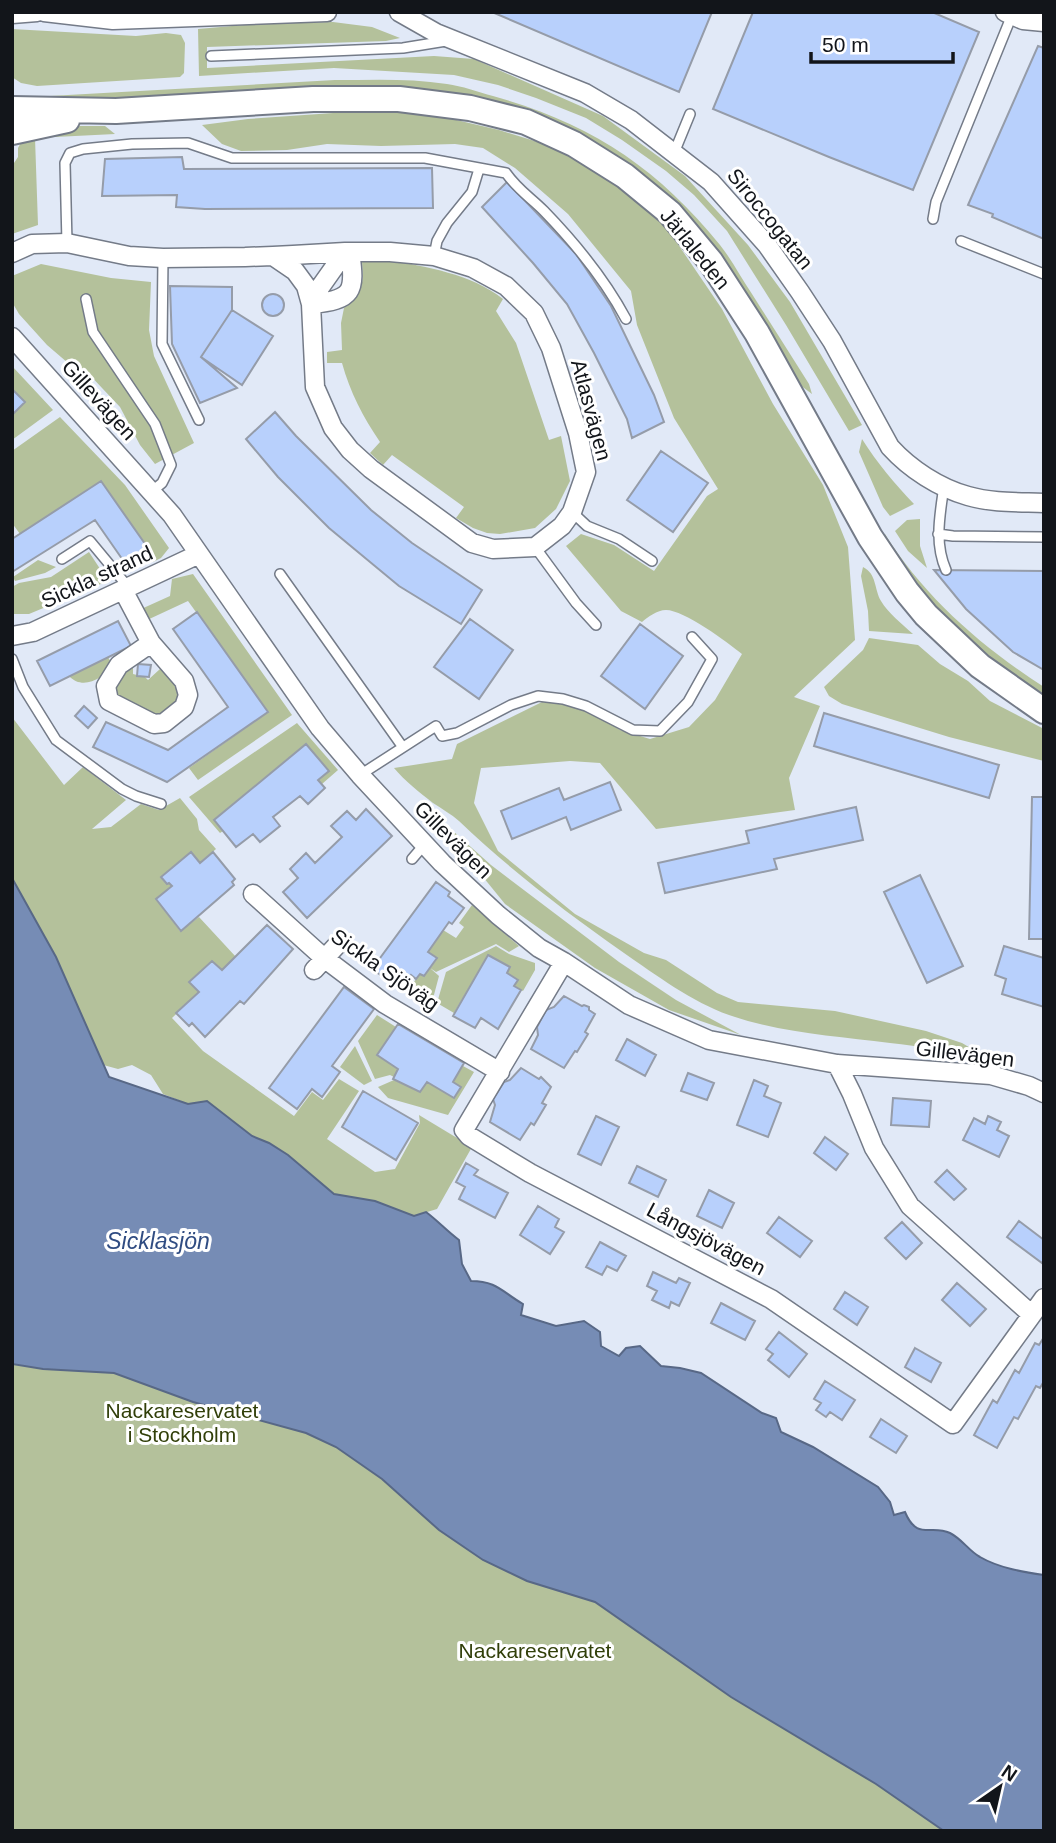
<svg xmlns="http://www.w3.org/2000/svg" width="1056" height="1843" font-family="Arial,sans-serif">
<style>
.green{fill:#b4c19b}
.water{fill:#768cb5;stroke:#586886;stroke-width:2}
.building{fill:#b8d0fc;stroke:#959ca9;stroke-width:2}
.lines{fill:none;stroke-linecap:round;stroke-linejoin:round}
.lane-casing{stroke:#747b88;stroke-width:12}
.street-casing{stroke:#747b88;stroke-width:21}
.secondary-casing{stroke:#747b88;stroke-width:28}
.lane{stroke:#fff;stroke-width:9}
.street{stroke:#fff;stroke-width:18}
.secondary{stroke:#fff;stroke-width:24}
.labels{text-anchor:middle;stroke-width:6;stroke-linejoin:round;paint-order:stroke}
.street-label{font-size:21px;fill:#12151a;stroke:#fff}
.park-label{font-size:21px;fill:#313f09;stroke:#fff}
.water-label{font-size:23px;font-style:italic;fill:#304c82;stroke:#fff}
</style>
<rect width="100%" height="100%" fill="#e1e9f7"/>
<path class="green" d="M333,22L372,27L400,38L386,41L207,47V68L434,56L474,59L603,116L685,176L748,245L790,302L862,425L849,431L786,325L727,231L694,195L666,171L622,140L586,118L536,98L498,85L454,75L334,68L199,76L198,29L255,24Z
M12,29L136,36L166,33L181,35L185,43L184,73L180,77L37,86L21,83L12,77Z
M335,80C372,80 410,78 447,84C462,86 478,92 493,96C590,123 657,167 720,245C732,260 741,278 752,294C771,324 790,354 809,384L812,394L800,385L789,371L682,210L646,176L597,143L543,119L493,102L440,91L381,87L25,102L32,97Z
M405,108L499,130L554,147L598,169L628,191L669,231L722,309L773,404L823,485L848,547L855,640L794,697L820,706L789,778L795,810L656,829L600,763L570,761L481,768L474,803L498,851L575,914L644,953L666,960L717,993L738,1002L835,1011L926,1031L962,1043L979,1053C949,1053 920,1046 890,1043C836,1036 781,1033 729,1015C692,1002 656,975 624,953C566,912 510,870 459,821C451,814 442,809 433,803C420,793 404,780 394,768L452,759L457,744L542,702L572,704L605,720L620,730L650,739L689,727L715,700L742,654C727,642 684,610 666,610C657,610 648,617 642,622L621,611L566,546L581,534L614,545L654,571L707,496L718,489L674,418L637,325L631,291L568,214L515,168L483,148L455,144L381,146L327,144L287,150L241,151L222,144L202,125L248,119Z
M63,126H105L115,134L35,138L38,225L12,234V166L18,157V148L25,135Z
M387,259C428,268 470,273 503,299L496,311L516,343L549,440L561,436L570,481L556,509L535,528L500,534L487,533L473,528L456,518L464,507L392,455L383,465L370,453L380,442C363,417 350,392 342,363H327V352L342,350L341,323L344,308C362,294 364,285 362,262Z
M41,264L111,278L151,282L149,330L154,356L194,443L155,464L140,445L120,407L85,370L68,363L47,345L19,314L12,302V276Z
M12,366L53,410L12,440V415L25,402L12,389Z
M60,417L125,485L169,548L161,558L153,562L150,551L101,482L20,534L12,523V451Z
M862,439C877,463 895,484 914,504L890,516L883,507L859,452Z
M920,519V546L927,568L908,551L895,531L907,520Z
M885,534C923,596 983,648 1044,687V694C983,657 921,602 883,541Z
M89,552L108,581L29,614H12V587L19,583L51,577Z
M38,560L56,567L45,573L15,581L13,577Z
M863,567C877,574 874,589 881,601C888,613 902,624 913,634L869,631L868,611L861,576Z
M193,574L292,715L198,780L189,768L268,712L188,601L145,621L139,610L170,596L172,579Z
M869,638L918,645L940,664L968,681L990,701L1044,729V761L949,737L842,704L829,696L824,687L863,650Z
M108,657L113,666C103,678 83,691 69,676Z
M131,667L133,668V674L145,677L148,680L160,669L167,668L181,688C178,710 173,712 153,717L114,697L112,690L123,672Z
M12,717L64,785L83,767L126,800L92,829L111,827L141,804L159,810L180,798L197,819L199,830L216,849L200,863L191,852L162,877L167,884L169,883L172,886L156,899L180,931L199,917L236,957L222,970L212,962L199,992L172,1018L203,1051L294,1116L312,1092L323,1100L339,1079L359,1091L327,1139L375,1172L395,1169L420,1123L419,1115L472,1147L437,1209L414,1216L375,1201L334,1194L269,1143L252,1136L207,1101L188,1104L163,1094L151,1075L132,1065L118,1069L96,1063L12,888Z
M297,723L338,770L322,784L318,780L329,771L306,744L214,820L223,831L220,833L189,797Z
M425,806L491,865L619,962L676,1000L741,1035L669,1010L595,968L505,904L479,872L421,811Z
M472,905L519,946L509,952L496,944L436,972L430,968L439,976L431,1006L407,991L420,974L424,976L437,959L428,952L443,930L456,938L464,927L459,923Z
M496,946L509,954L535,963V970L523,991L514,986L517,980L507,973L510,967L488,955L454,1013L437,1003L446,972Z
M377,1015L396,1027L377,1055L398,1069L394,1077L390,1075L375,1079L358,1041Z
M355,1046L372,1081L364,1085L340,1067Z
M463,1066L474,1072L448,1115L388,1098L378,1087L394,1080L420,1092L427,1082L454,1098L461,1087L453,1082Z
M12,1128L1044,1831H12Z"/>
<path class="water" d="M12,878L56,957L109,1077L188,1104L207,1101L252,1136L269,1143L288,1155L334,1194L375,1201L414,1216L426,1212C438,1221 447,1231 459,1240L462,1264L471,1281C497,1281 502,1292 523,1304L521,1315L556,1326L584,1321L600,1332L601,1346L619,1356L626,1348L640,1346L661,1366L680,1368L701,1373L762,1413L776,1418L781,1432L813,1447L878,1487L890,1502L894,1515L905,1512C917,1541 931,1524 950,1533C962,1539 969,1551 980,1557C999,1568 1023,1572 1044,1575V1831H944L876,1784L731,1697L595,1602L527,1581L483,1560L439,1530L382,1479L336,1447L306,1433L193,1402L114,1373L43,1369L12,1364Z"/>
<path class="building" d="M492,12H712L679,92Z
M753,12H932L979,32L913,190L829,157L713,109Z
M1038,46L1044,48V239L992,217L993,214L968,205Z
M182,157L184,169L432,168L433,208L205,209L176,207L177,195L102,196L105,159Z
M507,182L576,254L611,306L654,395L664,422L632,438L627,419L594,353L567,304L533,263L482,207Z
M170,286L232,287V310L201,357L237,388L200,403L172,344Z
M262 305a11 11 0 1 1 22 0a11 11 0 1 1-22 0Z
M232,310L273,336L242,385L201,357Z
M12,389L25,402L12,415Z
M275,412L296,436L371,510L412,543L482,590L461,624L399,586L329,528L278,477L246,439Z
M661,451L708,483L673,532L627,500Z
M101,481L150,551L127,566L95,520L12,572V539Z
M934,570L1044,571V670L1013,652L966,609Z
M197,612L268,712L167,782L93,747L106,722L168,750L228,707L173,629Z
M470,619L513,650L479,699L434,667Z
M118,621L131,646L50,686L37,661Z
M640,624L683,656L645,709L601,676Z
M138,664L151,665L149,677L137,676Z
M84,706L97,718L88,728L75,716Z
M824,713L999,765L989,798L814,746Z
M306,744L329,771L318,780L325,788L308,804L300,796L273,817L280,826L260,842L253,834L236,847L214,820Z
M610,782L621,810L571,830L566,817L512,839L501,811L559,788L564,800Z
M1032,797H1044V939H1029Z
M856,807L863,840L774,859L777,869L665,893L658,863L749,843L746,831Z
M366,809L392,836L307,918L283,892L298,878L290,869L306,853L315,863L342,837L331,826L347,811L356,820Z
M191,852L200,863L213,852L235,879L232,882L234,885L181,931L156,899L172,886L169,883L167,884L161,877Z
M920,875L963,966L927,983L884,892Z
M436,882L450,892L448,896L464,908L452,924L449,922L428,952L437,958L424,976L420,974L416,979L411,975L401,989L372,969Z
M267,925L293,949L244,1004L240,1001L205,1037L192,1023L189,1026L176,1013L199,992L189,982L212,961L222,970Z
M1004,946L1044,958V1007L1002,994L1006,979L995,975Z
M488,955L510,967L507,973L518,980L514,986L521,990L498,1029L481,1018L475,1028L453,1016Z
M344,987L374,1009L332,1066L340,1072L322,1097L312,1089L297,1109L269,1088Z
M564,996L582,1006L584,1005L589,1007V1010L595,1014L585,1032L588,1034L577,1052L575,1051L564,1068L531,1049L538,1035L537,1027L546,1010L554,1007Z
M398,1024L464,1063L453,1082L461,1087L454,1098L427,1082L420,1092L393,1079L398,1069L377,1055Z
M627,1039L656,1055L645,1076L616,1060Z
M521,1068L539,1079L541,1077L551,1087L542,1103L546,1105L534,1125L531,1123L520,1140L490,1122L495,1105L493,1099L504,1082L510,1080Z
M688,1073L714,1083L707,1100L681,1091Z
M754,1080L768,1086L764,1096L781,1103L768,1137L737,1125Z
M363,1091L418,1123L396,1160L342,1127Z
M893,1098L931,1101L929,1127L891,1125Z
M596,1116L619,1127L601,1165L578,1154Z
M988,1116L1001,1122L997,1130L1009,1136L999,1157L963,1140L974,1118L985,1124Z
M825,1137L848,1154L836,1170L814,1153Z
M466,1163L478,1170L474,1175L508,1193L495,1218L459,1199L465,1187L456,1182Z
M637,1166L666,1180L658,1197L629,1183Z
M947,1170L966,1189L954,1200L935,1182Z
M709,1190L734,1203L722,1228L697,1216Z
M538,1206L559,1219L555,1227L564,1232L550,1254L520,1235Z
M779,1217L812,1241L800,1257L767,1233Z
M1019,1221L1044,1240V1260L1042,1263L1007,1237Z
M902,1222L922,1243L906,1259L885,1238Z
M600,1242L626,1256L617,1271L607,1266L602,1275L586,1267Z
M653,1272L676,1283L679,1278L690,1283L679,1306L671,1302L669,1308L652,1300L657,1291L647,1286Z
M957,1283L986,1309L970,1326L942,1300Z
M845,1292L868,1307L857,1325L834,1309Z
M721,1303L755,1321L745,1340L711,1323Z
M779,1332L807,1354L789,1377L768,1360L773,1354L766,1349Z
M1044,1337V1381L1040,1388L1036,1386L1018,1419L1014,1417L997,1448L974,1435L993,1400L997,1403L1015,1370L1019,1373L1035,1343L1039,1345Z
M915,1348L941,1363L931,1382L905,1367Z
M825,1381L855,1400L842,1420L830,1412L826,1417L816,1410L821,1403L814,1399Z
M881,1419L907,1436L896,1453L870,1437Z"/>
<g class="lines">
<g class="lane-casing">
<path id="lane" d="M211,56L403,48L446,41
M674,153L690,114
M933,219L936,202L1012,15
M961,241L1044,274
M67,243L65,163L70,153L83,149L132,144L188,143L232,158H425L506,173C518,190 530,197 544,211C576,244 604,278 626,319
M434,256L437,241L447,223L472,192L479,169
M163,258L162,344L199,420
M86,299L93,332L155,424L171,465L162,483L151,492
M944,486C940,514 934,543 946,570
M572,512L587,526L619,539L652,561
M938,534L953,536L1044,537
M535,547L576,603L596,625
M62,559L90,541L129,588
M280,574L402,746
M12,659L23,687L56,740L122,789L136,796L161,804
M360,775L436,726L442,736L457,733L511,705L538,696L563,699L586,706L633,730L660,731L688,702L712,659L692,637
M412,859L424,845"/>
</g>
<g class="street-casing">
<path id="street" d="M44,12L113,20L327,12
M399,12L436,33L585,93L631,120L711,182L767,245L800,292L832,341L890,447C910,469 939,488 968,496C992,503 1019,502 1044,503
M1005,12L1023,20L1044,22
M12,14L37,12
M12,253L32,244L67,243L129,256L163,258L245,257L273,256L293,255L345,252H390L434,256L473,268L506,286L534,313L551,348L578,433L586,472L572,512L562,526L535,547L493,549L472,543L371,469L350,450L333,428L315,387L311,304L306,286L295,271L273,256
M311,304C353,300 356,292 350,252
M311,304L321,286L345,252
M12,337L172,515L320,728L360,775L442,863L498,915L539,948L564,962L629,1005L709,1040L837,1064L991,1075L1029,1086L1044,1093
M123,590L151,643L119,665L106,686L109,701L154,724L164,723L184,707L188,695L184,681L151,643
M12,636L33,632L199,554
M253,894L324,958L385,1004L500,1072
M564,962L464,1130L469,1136L530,1173L771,1299L953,1424L1044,1298
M314,970L337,945
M837,1064L852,1094L874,1148L910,1206L1031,1314"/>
</g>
<g class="secondary-casing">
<path id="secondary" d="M12,109L116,111L313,99H399L470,108L526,122L574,144L625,176L670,213L711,262L757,333L870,537L907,592L926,615L980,666L1044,711
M12,132L67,120"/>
</g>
<use href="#lane" class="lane"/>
<use href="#street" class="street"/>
<use href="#secondary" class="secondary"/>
</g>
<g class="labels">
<g class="street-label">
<text transform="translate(770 219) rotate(51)" y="7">Siroccogatan</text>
<text transform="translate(695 249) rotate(51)" y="7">Järlaleden</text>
<text transform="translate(99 400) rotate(48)" y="7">Gillevägen</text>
<text transform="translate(591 410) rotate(75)" y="7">Atlasvägen</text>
<text transform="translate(97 577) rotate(-25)" y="7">Sickla strand</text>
<text transform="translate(453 840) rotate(45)" y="7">Gillevägen</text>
<text transform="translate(385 970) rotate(35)" y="7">Sickla Sjöväg</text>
<text transform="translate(965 1054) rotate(7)" y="7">Gillevägen</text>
<text transform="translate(706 1239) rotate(28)" y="7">Långsjövägen</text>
</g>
<g class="park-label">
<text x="182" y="1418">Nackareservatet<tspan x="182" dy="24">i Stockholm</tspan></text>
<text x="535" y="1658">Nackareservatet</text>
</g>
<g class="water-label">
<text x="158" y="1249">Sicklasjön</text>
</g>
</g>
<rect width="1056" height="1843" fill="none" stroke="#12151a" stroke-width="28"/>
<g transform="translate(1000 1787) rotate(34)" stroke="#ffffff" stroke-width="5" paint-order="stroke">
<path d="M0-5L12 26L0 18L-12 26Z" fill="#12151a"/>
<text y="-10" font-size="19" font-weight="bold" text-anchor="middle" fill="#12151a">N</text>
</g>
<path d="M811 52v10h142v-10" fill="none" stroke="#12151a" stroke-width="3.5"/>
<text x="822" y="52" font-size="21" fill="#12151a" stroke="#ffffff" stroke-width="5" paint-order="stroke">50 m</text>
</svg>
